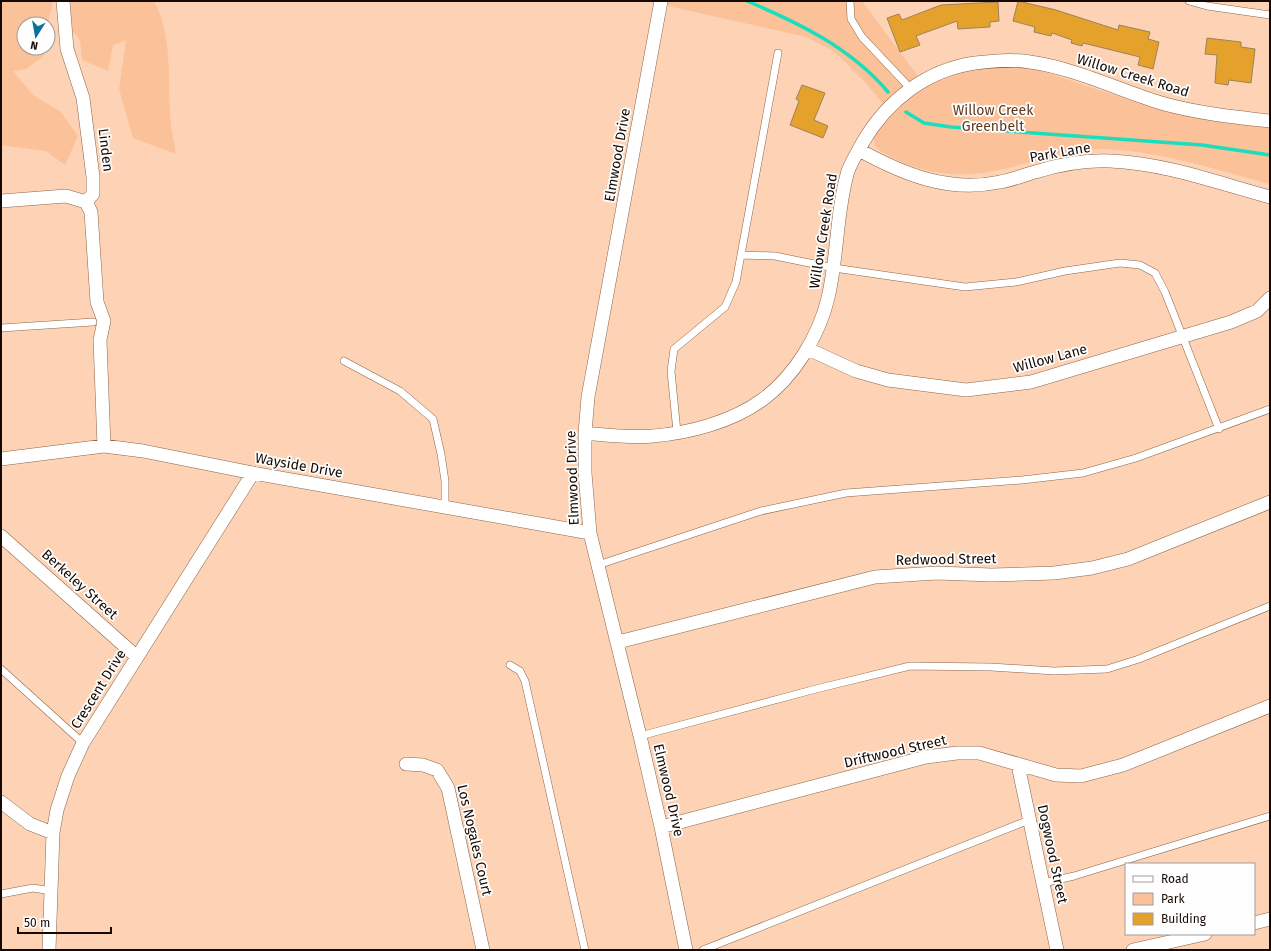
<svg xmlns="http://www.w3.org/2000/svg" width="1271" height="951" font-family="'Fira Sans',sans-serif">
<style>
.green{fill:#fbc198}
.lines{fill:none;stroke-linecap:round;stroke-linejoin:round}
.stream{stroke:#1cddbc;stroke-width:3.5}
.building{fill:#e4a12b;stroke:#9d825b}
.lane-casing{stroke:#8b654a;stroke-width:8}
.street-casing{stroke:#8b654a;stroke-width:14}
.lane{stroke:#fff;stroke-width:7}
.street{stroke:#fff;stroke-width:13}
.labels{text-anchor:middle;stroke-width:3.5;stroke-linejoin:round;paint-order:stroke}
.street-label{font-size:14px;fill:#160902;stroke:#fefefe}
.park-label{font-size:14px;fill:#60391b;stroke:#fefefe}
</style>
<rect width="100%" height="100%" fill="#fed3b5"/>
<path class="green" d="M1,1H53L48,24H24V48H44V56L26,69L13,71L33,95L61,112L78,136L65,165L46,151L1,145Z
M71,1H154C172,33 168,75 170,111C170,125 174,140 176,154L133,138L119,89L126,40L113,45L108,71L82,60L80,40L70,28Z
M668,1H862L926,87C950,76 978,64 1004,64C1028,65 1050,74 1072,81C1095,89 1118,96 1141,104C1183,117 1227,124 1270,127V184C1217,170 1157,150 1101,149C1064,148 1031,164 995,171C958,179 919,173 887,155C861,141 879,129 892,114L855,71L833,51L807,37L668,6Z"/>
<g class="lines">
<path class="stream" d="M747,1C799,23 851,48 888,92
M906,112L924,123L951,127L1202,145L1270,155"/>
</g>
<path class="building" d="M1018,1L1056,10L1118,30L1119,25L1150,32L1148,39L1159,42L1153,69L1138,65L1140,57L1083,43L1082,46L1071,43L1072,40L1052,33L1051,36L1034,32L1035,27L1013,21Z
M998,2L999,21L990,22V27L958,29L957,21L916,36L920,45L900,52L887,18L899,14L902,20L941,5Z
M1207,38L1241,42V47L1255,49L1251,83L1229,80L1228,85L1215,83L1217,55L1205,54Z
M802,85L825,93L814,120L828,126L823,138L790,125L799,101L796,99Z"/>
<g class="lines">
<g class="lane-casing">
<path id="lane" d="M850,1L851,19L862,37L910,88
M1189,1L1207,6L1270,15
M741,255L775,256L834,268L965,287L1016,282L1065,271L1120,263L1140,265L1155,273L1165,292L1219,429
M1,328L93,322
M344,361L400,391L433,419L441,454L445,481V507
M677,432L671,371L674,349L725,307L736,282L778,53
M598,565L761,511L846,493L1022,480L1083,473L1136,458L1270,409
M510,665L520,671L525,681L585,950
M1,669L83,743
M640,736L816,689L910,666L991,667L1054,671L1107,669L1139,659L1270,606
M1043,883L1074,876L1270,816
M1,894L33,888L52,891
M703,950L1029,820"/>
</g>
<g class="street-casing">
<path id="street" d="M63,1L67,49L83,98L93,177V194L86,202
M661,1L588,397L585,433V473L590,533L640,736L661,827L686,950
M859,150C903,174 948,193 1000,182C1012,180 1024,175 1035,172C1058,165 1086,160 1110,161C1164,163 1218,183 1270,197
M1,201L66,196L86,202
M86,202L91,212L97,302L104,321L100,340L104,446
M808,349L856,371L888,380L966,390L1031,382L1231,322L1257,311L1270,298
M585,433C607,435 631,438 653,436C689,433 732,422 762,400C794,377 819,336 828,298C838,256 836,212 848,171C852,161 858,151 863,142C887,101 926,70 975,63C993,61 1012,59 1030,62C1074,68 1119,90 1161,103C1196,113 1234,117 1270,121
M1,459L104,446L143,451L253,473L590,533
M1,536L137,657
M618,642L875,577L936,573L992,575L1054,573L1092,568L1128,559L1270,502
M406,764L423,765L437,770L448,788L483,950
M1018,765L1057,950
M1,802L30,824L53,833
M661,827L926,757L957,753H979L1056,775L1081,776L1123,765L1270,706
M1254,923L1270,919
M49,950L53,833L57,810L68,776L83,743L253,473
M1133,950L1205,934"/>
</g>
<use href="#lane" class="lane"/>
<use href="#street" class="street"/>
</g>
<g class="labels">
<g class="street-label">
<text transform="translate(1133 75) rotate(17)" y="5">Willow Creek Road</text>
<text transform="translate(106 150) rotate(83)" y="5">Linden</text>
<text transform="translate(1060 152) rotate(-10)" y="5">Park Lane</text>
<text transform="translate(617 155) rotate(-80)" y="5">Elmwood Drive</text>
<text transform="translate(823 231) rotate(-81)" y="5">Willow Creek Road</text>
<text transform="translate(1050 358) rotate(-15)" y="5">Willow Lane</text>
<text transform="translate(299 465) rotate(10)" y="5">Wayside Drive</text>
<text transform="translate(572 478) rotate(-92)" y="5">Elmwood Drive</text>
<text transform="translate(946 559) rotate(-1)" y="5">Redwood Street</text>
<text transform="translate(80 584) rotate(42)" y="5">Berkeley Street</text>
<text transform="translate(98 689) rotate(-58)" y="5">Crescent Drive</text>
<text transform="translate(895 751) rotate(-13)" y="5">Driftwood Street</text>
<text transform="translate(669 790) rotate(77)" y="5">Elmwood Drive</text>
<text transform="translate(475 840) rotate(77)" y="5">Los Nogales Court</text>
<text transform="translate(1053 854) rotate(78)" y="5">Dogwood Street</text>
</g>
<g class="park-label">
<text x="993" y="115">Willow Creek<tspan x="993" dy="16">Greenbelt</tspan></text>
</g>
</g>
<rect width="1271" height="951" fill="none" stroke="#160902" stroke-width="4"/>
<rect x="1125" y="863" width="130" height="72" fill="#fefefe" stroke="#a19c99"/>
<rect x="1133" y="876" width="20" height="6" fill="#ffffff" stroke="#a19c99"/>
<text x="1161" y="883" font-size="12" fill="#160902">Road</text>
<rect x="1133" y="893" width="20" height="12" fill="#fbc198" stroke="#a19c99"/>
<text x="1161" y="903" font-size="12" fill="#160902">Park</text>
<rect x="1133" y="913" width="20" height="12" fill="#e4a12b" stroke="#a19c99"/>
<text x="1161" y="923" font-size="12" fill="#160902">Building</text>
<g transform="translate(36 36) rotate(191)"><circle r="19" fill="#fefefe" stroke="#a19c99"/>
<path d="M0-3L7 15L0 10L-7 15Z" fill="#0c709d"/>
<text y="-6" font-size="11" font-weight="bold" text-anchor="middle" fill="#160902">N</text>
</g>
<path d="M18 927v6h93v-6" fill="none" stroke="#160902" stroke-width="2"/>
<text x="24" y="927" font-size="12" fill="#160902" stroke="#fefefe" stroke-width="3" paint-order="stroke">50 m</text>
</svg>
